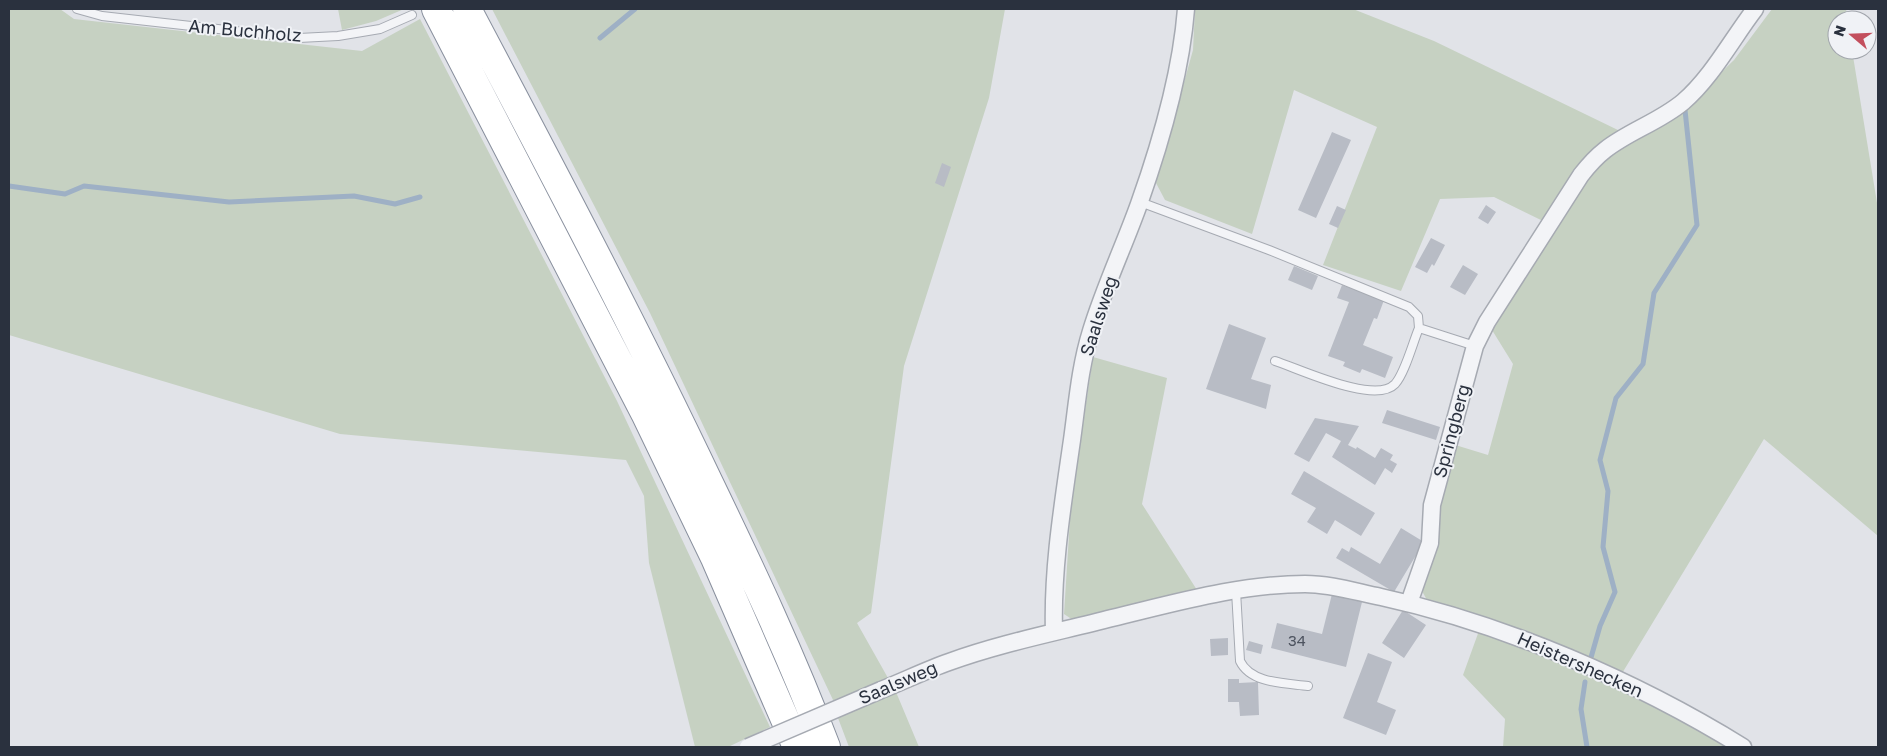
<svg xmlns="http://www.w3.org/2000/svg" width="1887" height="756" font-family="'Golos Text',sans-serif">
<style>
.green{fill:#c6d1c2}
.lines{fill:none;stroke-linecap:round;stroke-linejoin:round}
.stream{stroke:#9eb0c5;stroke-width:5}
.building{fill:#b8bcc5}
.lane-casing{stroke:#a6aab2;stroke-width:10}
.street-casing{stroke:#a6aab2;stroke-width:19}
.highway-casing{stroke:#89909e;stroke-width:30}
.lane{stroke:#f3f4f7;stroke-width:8}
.street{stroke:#f3f4f7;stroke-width:16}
.highway{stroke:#fff;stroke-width:28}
.street-bridge-casing{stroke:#a6aab2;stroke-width:19;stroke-linecap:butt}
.street-bridge{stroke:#f3f4f7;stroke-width:16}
.labels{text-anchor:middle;stroke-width:4;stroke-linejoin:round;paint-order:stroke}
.number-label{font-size:15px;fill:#4e5460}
.street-label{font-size:18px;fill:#2a313e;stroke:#f0f2f6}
</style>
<rect width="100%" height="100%" fill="#e1e3e8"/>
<path class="green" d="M9,9H60L74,19L362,51L420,19L617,401L770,727L728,747H695L649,563L644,496L626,460L340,434L9,335Z
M338,9H404L376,21L342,30Z
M492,9H1005L989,98L904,366L871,613L857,623L888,678L834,702L650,313Z
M1195,9H1353L1434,41L1620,131L1545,222L1494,197L1440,199L1401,291L1323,265L1377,127L1294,90L1252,234L1165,200L1156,183L1193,50Z
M1772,9H1846L1848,20H1837V50H1852L1878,209V536L1764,439L1621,675L1428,602L1422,591L1452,444L1488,455L1513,364L1492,330L1595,166L1703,90L1734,60Z
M1093,357L1167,378L1142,504L1197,590L1073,620L1064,614L1071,503Z
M1480,628C1564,665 1650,699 1729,747H1503L1505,719L1463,675Z
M896,692L919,747H849L838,718Z"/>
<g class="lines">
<path class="stream" d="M600,38L635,9
M9,186L65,194L84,186L229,202L354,196L395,204L420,197
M1590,661L1600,626L1615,592L1603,547L1608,491L1600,460L1616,398L1643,364L1654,293L1697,225L1685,110
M1585,682L1581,709L1587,747"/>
</g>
<path class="building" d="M1332,132L1351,140L1316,218L1298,210Z
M942,163L951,167L944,187L935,183Z
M1486,205L1496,212L1488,224L1478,218Z
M1337,206L1346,210L1338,228L1329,224Z
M1431,238L1445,245L1434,266L1432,264L1427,273L1415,267Z
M1463,265L1478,274L1465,295L1450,287Z
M1294,266L1318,276L1312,290L1288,280Z
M1342,285L1384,300L1377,319L1374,318L1363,345L1393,357L1385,378L1362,369L1360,373L1343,366L1345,362L1328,356L1349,302L1337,298Z
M1229,324L1266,338L1251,379L1271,385L1266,409L1206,389Z
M1387,410L1440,427L1436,440L1382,423Z
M1315,418L1359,426L1348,445L1356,449L1357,447L1375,458L1381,448L1393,455L1390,460L1397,464L1392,473L1385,468L1375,485L1332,457L1341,441L1326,433L1309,462L1294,454Z
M1304,471L1375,513L1361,536L1335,520L1327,534L1307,522L1316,508L1291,494Z
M1401,528L1424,542L1394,592L1336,558L1342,548L1349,552L1351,547L1380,564Z
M1332,594L1362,602L1346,667L1271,648L1277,623L1322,634Z
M1403,610L1426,625L1404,658L1382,643Z
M1228,638V655L1211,656L1210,639Z
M1249,641L1263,645L1261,654L1246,650Z
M1368,653L1392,662L1377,702L1396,710L1386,735L1343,718Z
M1228,679H1239V683L1258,682L1259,715L1240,716L1239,702H1228Z"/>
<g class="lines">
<g class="lane-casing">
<path id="lane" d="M77,9L102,16L299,38L338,36L380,29L412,15
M1140,202L1269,250L1409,307L1418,316L1419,328L1475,346
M1275,361C1300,369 1375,405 1395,384C1405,373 1413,342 1419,328
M1236,591L1240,661C1251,684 1286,683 1308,686"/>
</g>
<g class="street-casing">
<path id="street" d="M1409,603L1430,543L1432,505L1475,346L1487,322L1581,175C1588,166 1596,157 1605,150C1629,131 1659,122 1683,102C1712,77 1732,39 1755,9
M1054,632C1052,568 1063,503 1072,440C1077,404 1080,366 1091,331C1104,288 1124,246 1139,204C1161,142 1181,74 1186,9
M881,690C904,681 926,670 949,662C1001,643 1058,632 1112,618C1175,603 1240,584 1305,584C1331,584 1356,592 1381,597C1505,624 1636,681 1743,747"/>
</g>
<g class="highway-casing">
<path id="highway" d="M436,9L645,413L715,558L797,747
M467,9C550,166 633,323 709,483C751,570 792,657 826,747"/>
</g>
<use href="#lane" class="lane"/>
<use href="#street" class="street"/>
<use href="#highway" class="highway"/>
<g class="street-bridge-casing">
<path id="street-bridge" d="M748,747L881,690"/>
</g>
<use href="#street-bridge" class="street-bridge"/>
</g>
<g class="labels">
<g class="number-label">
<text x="1297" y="646">34</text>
</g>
<g class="street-label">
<text transform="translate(245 31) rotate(5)" y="6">Am Buchholz</text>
<text transform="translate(1099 316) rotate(-72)" y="6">Saalsweg</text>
<text transform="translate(1452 431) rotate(-75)" y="6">Springberg</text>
<text transform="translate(1580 665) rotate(24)" y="6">Heistershecken</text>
<text transform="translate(898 683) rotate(-23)" y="6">Saalsweg</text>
</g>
</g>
<rect width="1887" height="756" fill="none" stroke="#2a313e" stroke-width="20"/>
<g transform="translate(1852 35) rotate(289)"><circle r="24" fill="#f0f2f6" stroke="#a1a5ac"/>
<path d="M0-4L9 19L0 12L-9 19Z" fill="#c34f5d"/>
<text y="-8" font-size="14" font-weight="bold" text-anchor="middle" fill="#2a313e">N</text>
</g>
</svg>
